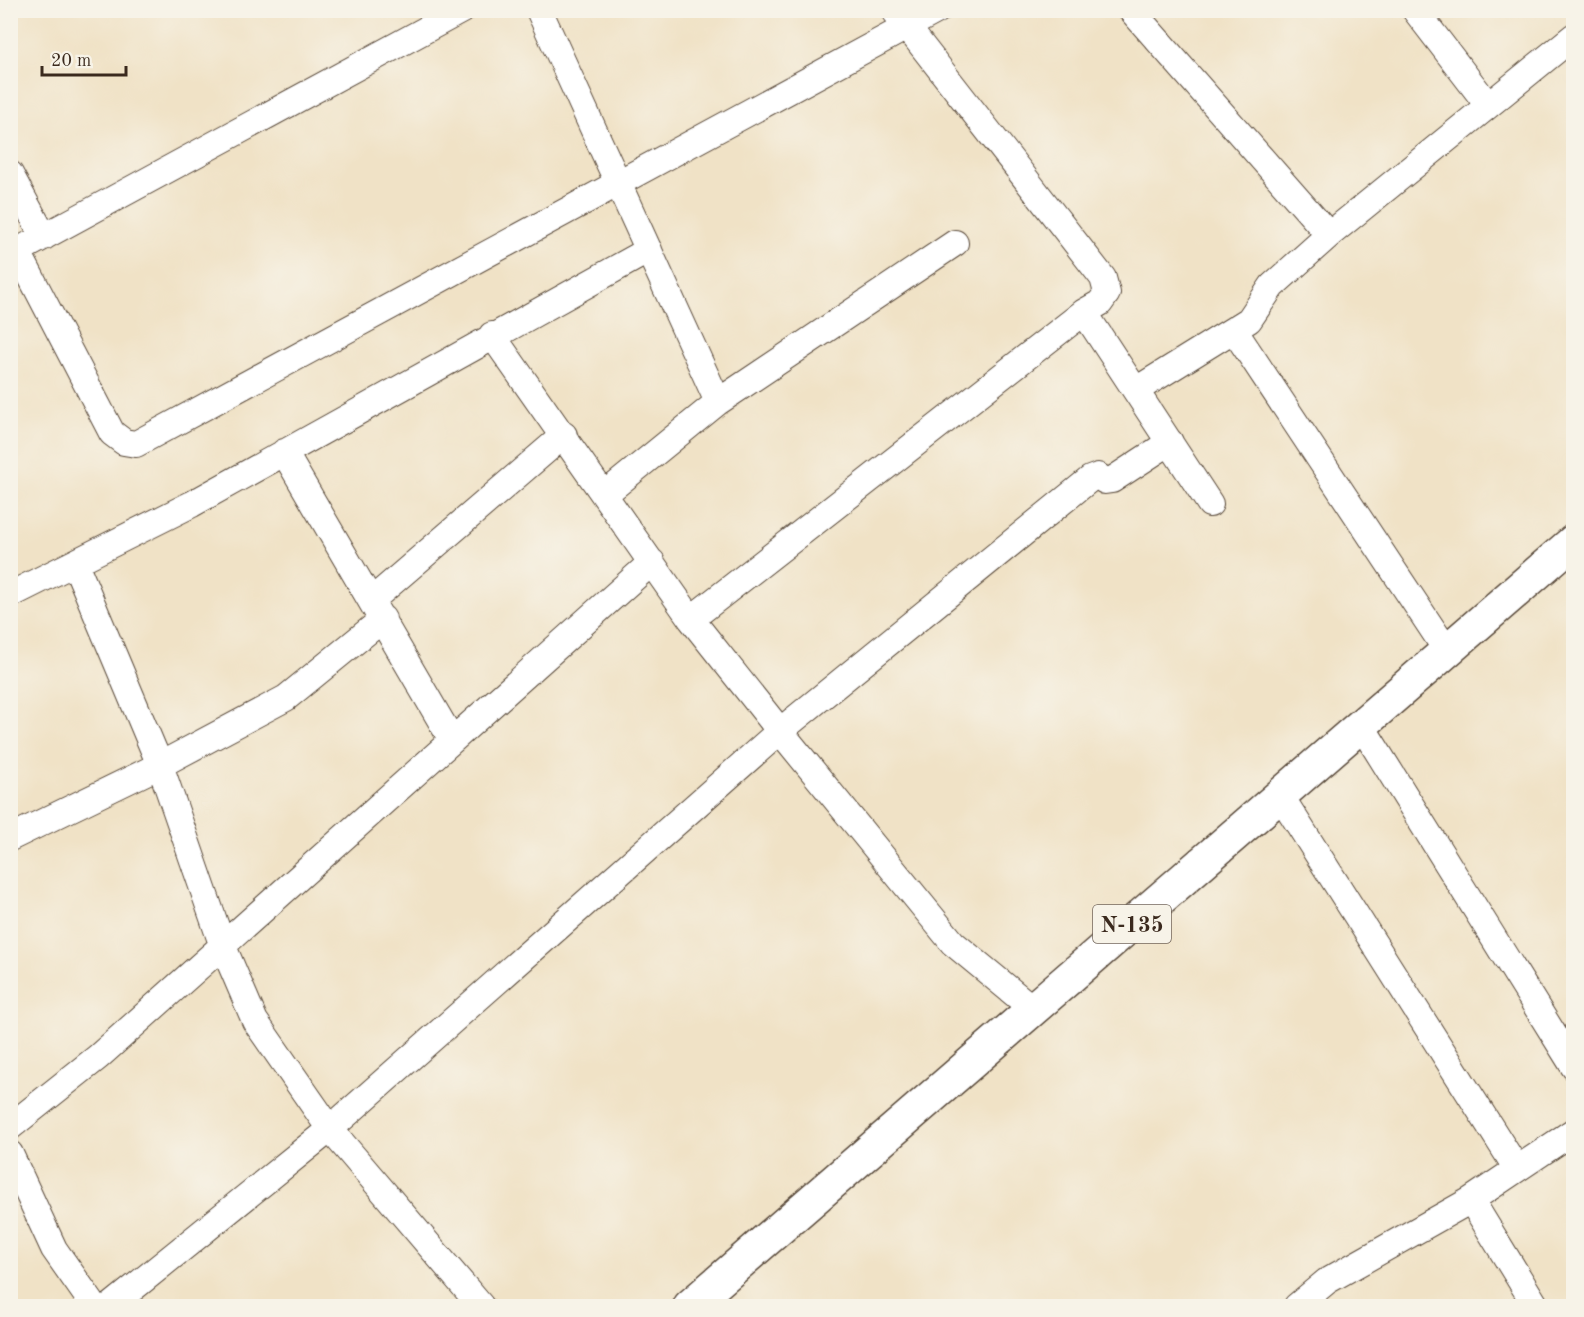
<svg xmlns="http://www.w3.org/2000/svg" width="1584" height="1317" font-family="'Old Standard TT',serif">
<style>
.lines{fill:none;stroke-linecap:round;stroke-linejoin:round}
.street-casing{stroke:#564637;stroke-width:28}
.highway-casing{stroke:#564637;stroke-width:36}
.street{stroke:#fff;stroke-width:26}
.highway{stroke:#fff;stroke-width:33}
.labels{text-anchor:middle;stroke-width:6;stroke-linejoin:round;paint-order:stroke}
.shield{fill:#f7f3e8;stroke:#73665b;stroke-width:1.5}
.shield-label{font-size:22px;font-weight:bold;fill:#3b2a1e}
</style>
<rect width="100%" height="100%" fill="#f7f3e8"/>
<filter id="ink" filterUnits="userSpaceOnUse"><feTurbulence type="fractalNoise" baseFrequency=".0167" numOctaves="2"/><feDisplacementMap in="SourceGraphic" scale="12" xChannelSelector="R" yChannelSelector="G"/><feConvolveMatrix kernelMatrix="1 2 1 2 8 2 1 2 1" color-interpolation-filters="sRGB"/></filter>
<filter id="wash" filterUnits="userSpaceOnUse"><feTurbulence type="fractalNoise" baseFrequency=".008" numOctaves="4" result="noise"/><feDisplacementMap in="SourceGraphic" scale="24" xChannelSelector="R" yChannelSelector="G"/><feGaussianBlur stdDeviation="1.35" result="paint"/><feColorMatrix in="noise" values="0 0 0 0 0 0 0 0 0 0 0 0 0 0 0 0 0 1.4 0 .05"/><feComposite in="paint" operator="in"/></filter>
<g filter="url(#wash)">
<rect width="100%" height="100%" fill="#f0e2c6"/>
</g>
<g filter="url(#ink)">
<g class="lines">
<g class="street-casing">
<path id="street" d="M539,10L718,402
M1131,10L1329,235
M1415,10L1488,105
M10,174L44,237
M18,252L112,433L124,442L136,444L938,10
M10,255L462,10
M1084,312L1210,504
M1234,330L1447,651
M492,335L691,619L780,731L953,943L1033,1009
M1136,390L1249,320L1272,286L1329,235L1574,36
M284,452L452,740
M605,494L718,402L955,243
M75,563L160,765L222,944L255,1021L330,1129L481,1306
M10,595L192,504L649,250
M372,600L564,435
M691,619L1084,312L1100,303L1107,293L1103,278L894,10
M1361,725L1574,1067
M1280,795L1517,1169
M10,838L160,765L286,698L383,619
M10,1127L98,1057L652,562
M10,1154L54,1249L94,1306
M1471,1200L1536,1306
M111,1306L330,1129L780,731L1090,479L1098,476L1105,481L1112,480L1170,442
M1297,1306L1327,1281L1471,1200L1574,1131"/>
</g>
<g class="highway-casing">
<path id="highway" d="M690,1306L1574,541"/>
</g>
<use href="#street" class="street"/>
<use href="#highway" class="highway"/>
</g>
</g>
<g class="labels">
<rect class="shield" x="1093" y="905" width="78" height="38" rx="4.5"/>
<g class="shield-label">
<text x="1132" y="932">N-135</text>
</g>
</g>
<rect width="1584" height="1317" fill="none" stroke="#f7f3e8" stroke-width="36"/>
<path d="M42 66v9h84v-9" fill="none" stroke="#3b2a1e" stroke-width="3"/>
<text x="51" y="66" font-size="18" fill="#3b2a1e" stroke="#f7f3e8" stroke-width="4.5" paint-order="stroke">20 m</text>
</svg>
